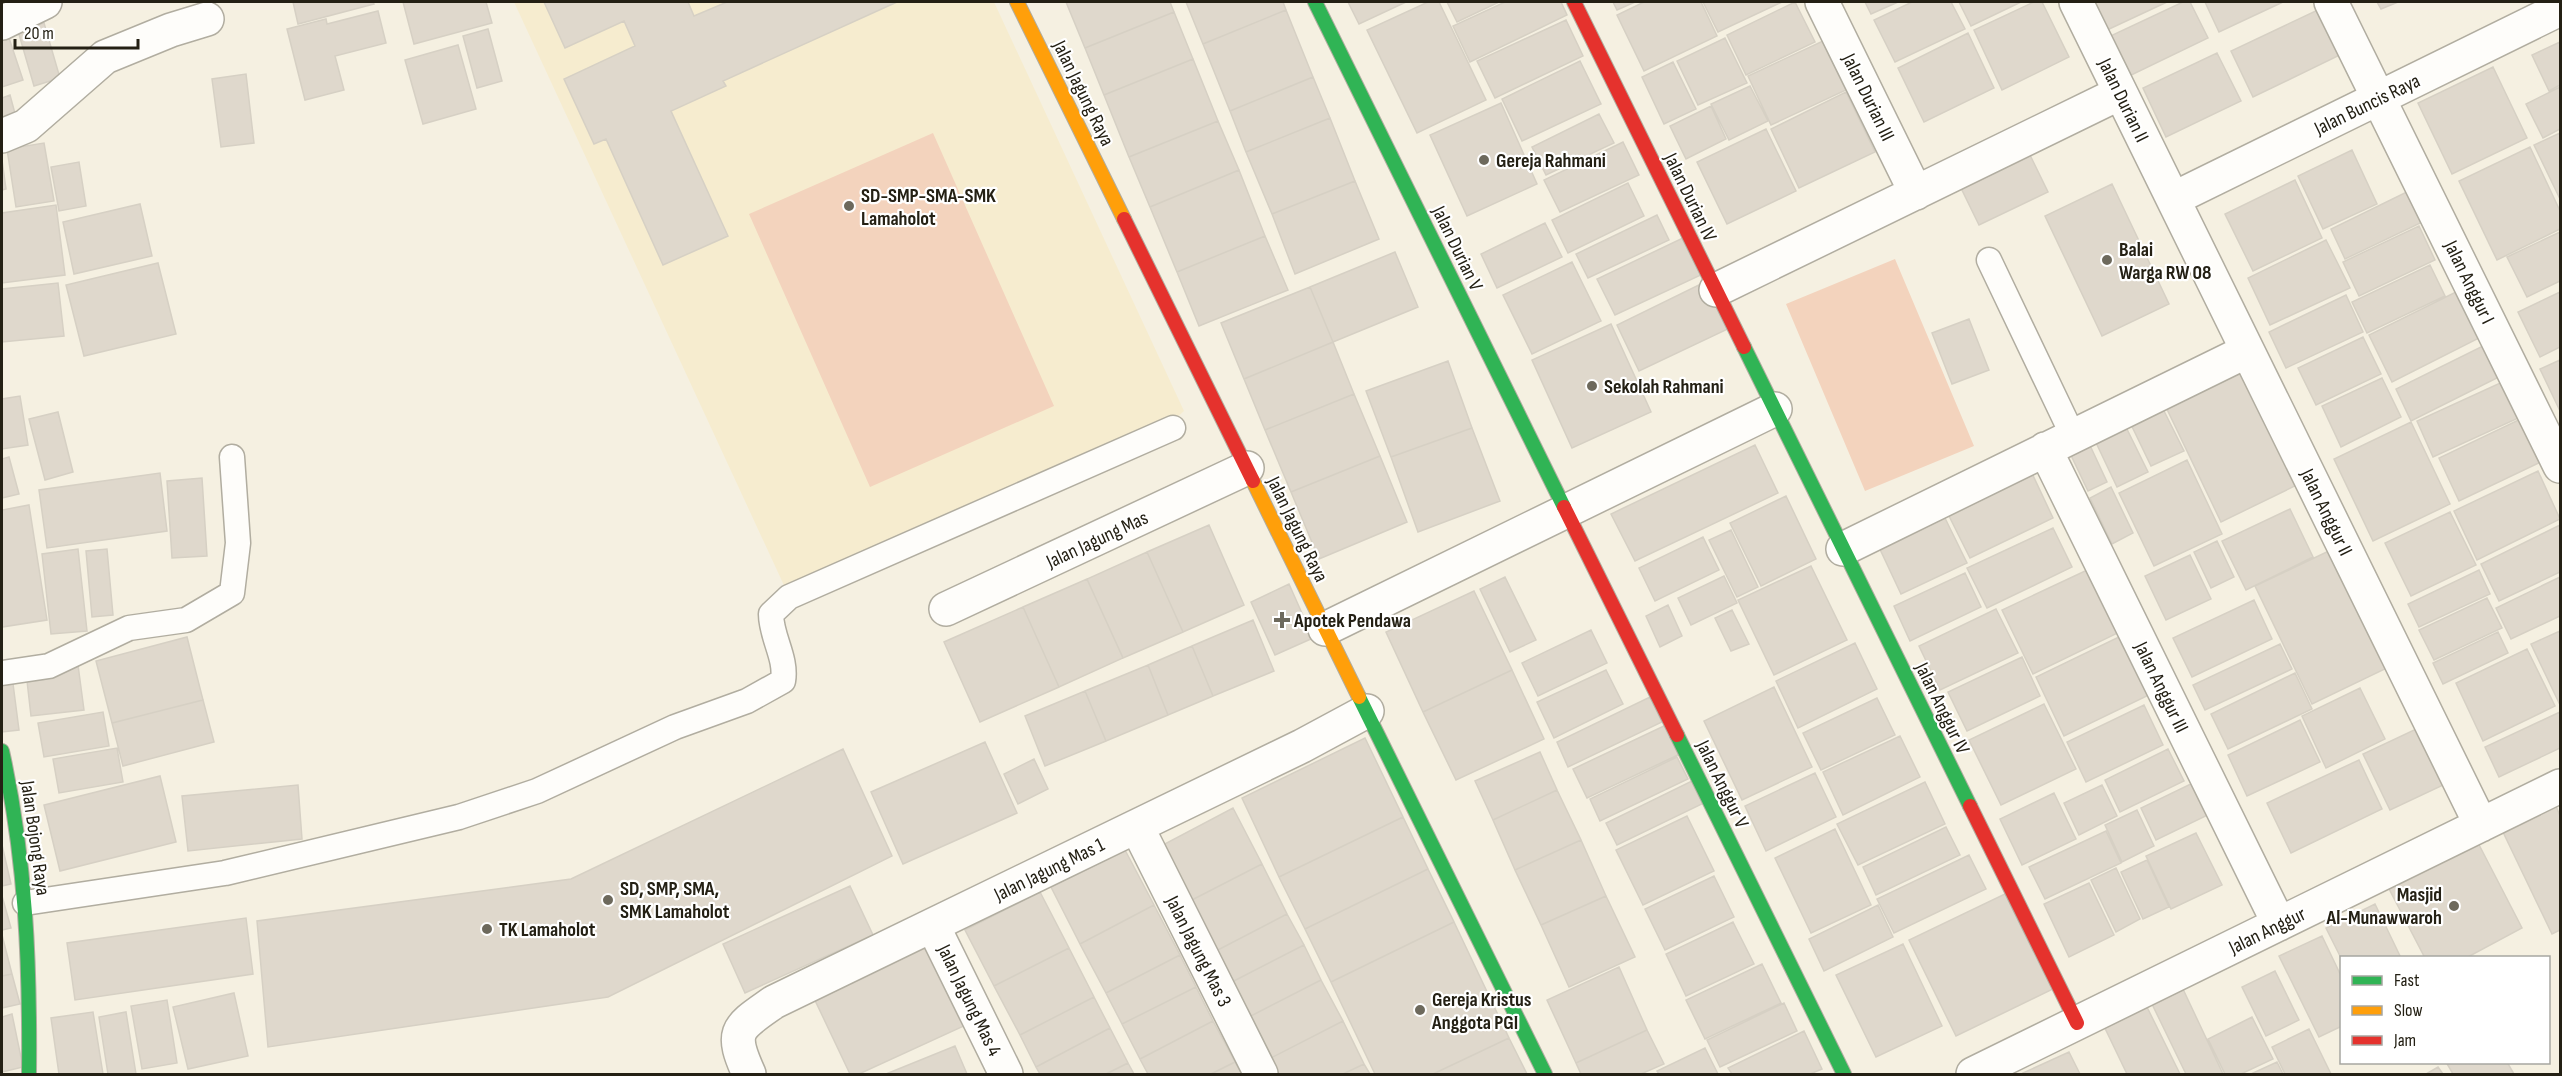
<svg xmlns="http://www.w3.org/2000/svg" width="2562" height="1076" font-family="'Sofia Sans Condensed',sans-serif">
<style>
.built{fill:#f6eccf}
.green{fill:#f3d3bd}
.building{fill:#dfd8cc;stroke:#d6d0c4;stroke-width:1.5}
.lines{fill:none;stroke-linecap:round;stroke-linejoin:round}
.lane-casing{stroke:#b1ada0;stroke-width:27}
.street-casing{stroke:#b1ada0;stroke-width:36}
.fast-casing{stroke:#b1ada0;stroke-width:16}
.slow-casing{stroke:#b1ada0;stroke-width:16}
.jam-casing{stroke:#b1ada0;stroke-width:16}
.lane{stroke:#fefdfa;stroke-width:24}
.street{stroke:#fefdfa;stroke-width:33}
.fast{stroke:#30b455;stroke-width:14}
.slow{stroke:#ff9f0a;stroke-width:14}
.jam{stroke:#e5322d;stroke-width:14}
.poi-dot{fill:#6d695c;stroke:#fff;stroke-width:2}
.labels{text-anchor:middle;stroke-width:4.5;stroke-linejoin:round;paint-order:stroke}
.street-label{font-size:20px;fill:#242014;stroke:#fff}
.poi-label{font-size:20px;font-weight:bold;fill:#242014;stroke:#fff;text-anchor:start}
</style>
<rect width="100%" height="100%" fill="#f5f0e1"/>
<path class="built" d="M514,2H994L1184,411L1174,420L788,594Z"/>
<path class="green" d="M933,133L1054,406L870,487L749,214Z
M1895,259L1974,446L1865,491L1786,304Z"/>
<path class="building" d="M293,2H373L374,4L298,24Z
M403,2H486L492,23L414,44Z
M544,2H688L694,16L727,2H897L723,81L726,86L671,111L728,236L663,265L606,139L594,144L564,79L635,46L624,21L565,48Z
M1066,2H1170L1174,12L1085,48Z
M1186,2H1283L1286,10L1203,44Z
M1348,2H1406L1359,24Z
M1428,2H1439L1486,100L1417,133L1367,30Z
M1447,2H1499L1457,22Z
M1505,2H1561L1567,15L1470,62L1453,26Z
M1613,2H1635L1617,10Z
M1644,2H1701L1717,36L1644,71L1617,15Z
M1703,2H1782L1718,32Z
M1795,2L1815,42L1746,75L1727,35Z
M1865,2H1898L1871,14Z
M1912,2H1951L1965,29L1895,62L1874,20Z
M1959,2H2021L1971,26Z
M2034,2H2042L2069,57L2002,90L1974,30Z
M2091,2H2167L2105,31Z
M2183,2H2190L2208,38L2123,79L2104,39Z
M2205,2H2283L2219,32Z
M2377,2H2398L2381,9Z
M2322,8L2344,53L2253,97L2231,51Z
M1286,10L1313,77L1230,111L1203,44Z
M378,11L386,43L335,56L344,90L305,100L287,29L326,19L327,24Z
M1174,12L1193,59L1104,95L1085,48Z
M1566,20L1583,56L1495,98L1477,61Z
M44,23L60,78L34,86L18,31Z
M5,26L23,80L2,87V27Z
M488,29L502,81L477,88L463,36Z
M1968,33L1994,88L1924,122L1898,68Z
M1725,38L1747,83L1698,105L1677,61Z
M1823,41L1846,90L1771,125L1748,76Z
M2560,42V85L2549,91L2532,55Z
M458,45L476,109L423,124L405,60Z
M2217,53L2241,101L2166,137L2143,88Z
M1193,59L1218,121L1129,157L1104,95Z
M1580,61L1601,104L1522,141L1502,99Z
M1673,62L1696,109L1664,124L1642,77Z
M2493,67L2527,138L2452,174L2418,103Z
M246,74L254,143L221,147L212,79Z
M1313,77L1330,118L1246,152L1230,111Z
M1750,86L1768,121L1729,140L1711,104Z
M2560,87V129L2543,138L2526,104Z
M1846,92L1875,152L1799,188L1771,129Z
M10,95L17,121L2,126V98Z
M1501,103L1537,184L1467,216L1430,135Z
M1711,106L1726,139L1686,159L1670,126Z
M1599,114L1614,143L1546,175L1532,147Z
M1330,118L1355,181L1272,214L1246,152Z
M1218,121L1239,170L1150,207L1129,157Z
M1766,129L1796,191L1727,224L1697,162Z
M2560,133V199L2534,145Z
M1623,142L1639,175L1560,212L1544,180Z
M44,143L54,201L16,207L7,149Z
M2530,147L2560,211V229L2497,260L2459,181Z
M2352,150L2377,204L2323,229L2298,176Z
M2030,155L2048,192L1979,225L1961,188Z
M2,160L6,189L2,190Z
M79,162L86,206L59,211L51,167Z
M1239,170L1265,236L1177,272L1150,207Z
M2295,180L2322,238L2253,271L2225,214Z
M1355,181L1379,239L1295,274L1272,214Z
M1628,183L1644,216L1568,253L1552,220Z
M2112,184L2169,304L2102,336L2045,216Z
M2421,185L2435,216L2345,259L2331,229Z
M140,204L152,256L74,274L63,222Z
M56,205L65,275L2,283V213Z
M1657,215L1669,240L1588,278L1576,254Z
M1545,223L1562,257L1497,288L1481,254Z
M2419,226L2435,260L2359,296L2343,262Z
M2560,232V281L2527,297L2507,257Z
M1265,236L1288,290L1199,326L1177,272Z
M1685,237L1703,274L1615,315L1597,279Z
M2326,240L2350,288L2270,325L2248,278Z
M1395,252L1418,307L1333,342L1310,287Z
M1572,262L1601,321L1532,354L1503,295Z
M158,263L176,334L84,356L66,285Z
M2430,265L2445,296L2367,333L2352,302Z
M1709,280L1732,327L1639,371L1617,325Z
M58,283L64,336L2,342V289Z
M1310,287L1333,342L1244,379L1221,323Z
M2462,289L2485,335L2392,382L2369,335Z
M2560,292V347L2540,357L2518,312Z
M2346,295L2363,332L2286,368L2269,332Z
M1969,319L1989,370L1952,384L1932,333Z
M1611,324L1651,412L1572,448L1532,360Z
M2363,337L2381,374L2316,405L2298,368Z
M1333,342L1354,394L1265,430L1244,379Z
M2489,343L2505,374L2411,421L2396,389Z
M2560,360V411L2540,369Z
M1448,361L1472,428L1391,457L1366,391Z
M2249,365L2305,481L2221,522L2165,405Z
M2382,378L2401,417L2341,447L2322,406Z
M2509,379L2525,415L2433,457L2417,421Z
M1354,394L1380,456L1291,492L1265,430Z
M20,396L28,445L2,449V399Z
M2158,399L2184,451L2151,466L2126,414Z
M58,412L73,472L45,480L29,419Z
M2529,415L2549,458L2459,501L2439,458Z
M2121,417L2148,472L2117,487L2091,432Z
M2411,422L2450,504L2373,541L2334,459Z
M1472,428L1500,501L1418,532L1391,457Z
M2087,439L2107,482L2088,491L2068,449Z
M1755,445L1778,493L1635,561L1611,514Z
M1380,456L1407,522L1319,559L1291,492Z
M9,457L19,494L2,498V459Z
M2187,460L2222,534L2154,566L2119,493Z
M2029,467L2053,518L1970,558L1945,508Z
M2538,471L2560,519L2477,560L2454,511Z
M160,473L167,531L47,548L39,490Z
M202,478L207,556L172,558L167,481Z
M2111,487L2133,533L2112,544L2090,498Z
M1786,496L1816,559L1761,586L1730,523Z
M29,505L47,620L2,627V510Z
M2290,509L2313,557L2246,590L2222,541Z
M2450,512L2476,565L2411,596L2385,543Z
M1943,514L1967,563L1901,594L1878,545Z
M1209,525L1244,605L1183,632L1147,552Z
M2560,525V572L2499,601L2481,564Z
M2053,528L2072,567L1987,608L1967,568Z
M1731,530L1758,587L1737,597L1709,540Z
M1703,537L1719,570L1655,601L1639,568Z
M2217,541L2234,577L2211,588L2194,552Z
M78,549L87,631L51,634L42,554Z
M107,549L113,615L92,617L86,551Z
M2333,549L2389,667L2312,704L2255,586Z
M1147,552L1183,632L1123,658L1087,579Z
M2190,555L2211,599L2166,620L2145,576Z
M2100,564L2130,627L2033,674L2002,610Z
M1811,566L1847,640L1774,675L1738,600Z
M2479,570L2490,594L2419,627L2408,604Z
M1965,573L1981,607L1910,641L1894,606Z
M1724,576L1737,603L1691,625L1678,598Z
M1505,577L1536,640L1510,652L1480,589Z
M2560,577V616L2511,639L2496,608Z
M1087,579L1123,658L1059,687L1023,607Z
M1289,584L1313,638L1275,655L1251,602Z
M1474,591L1512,670L1423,712L1386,632Z
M2487,598L2502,628L2434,660L2419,630Z
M2254,600L2272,639L2192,677L2173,638Z
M1668,605L1682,636L1660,647L1646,616Z
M1023,607L1059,687L980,722L944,642Z
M1996,609L2018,653L1940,690L1919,646Z
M1732,610L1749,644L1731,651L1715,618Z
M1253,620L1274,671L1213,696L1192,646Z
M1591,630L1607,663L1538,696L1522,663Z
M2560,631V705L2531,644Z
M2498,632L2508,653L2443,684L2433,663Z
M2123,635L2151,694L2064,736L2036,677Z
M187,637L203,700L112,723L96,661Z
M1855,643L1877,689L1798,728L1776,681Z
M2280,644L2292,669L2205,710L2193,685Z
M1192,646L1213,696L1168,715L1148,665Z
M2527,649L2555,706L2483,741L2456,683Z
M2022,657L2040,696L1967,731L1948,692Z
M78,665L84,710L31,716L26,672Z
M1148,665L1168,715L1106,741L1085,691Z
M1512,670L1544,739L1456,780L1423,712Z
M1606,670L1623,704L1554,738L1537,702Z
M2295,673L2312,709L2228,749L2211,714Z
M12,676L19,730L2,732V677Z
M1774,687L1812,767L1742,800L1704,721Z
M2360,688L2385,739L2326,768L2302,716Z
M1085,691L1106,741L1045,766L1025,716Z
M1650,697L1662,722L1568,767L1557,742Z
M1877,698L1895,735L1821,770L1803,733Z
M203,700L214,742L123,766L112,723Z
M2044,704L2076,769L2001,805L1969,740Z
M2144,705L2163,745L2086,782L2067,742Z
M103,712L109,746L44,757L38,723Z
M2560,712V748L2499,777L2485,747Z
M2300,720L2320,762L2247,796L2228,755Z
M2429,723L2456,779L2390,810L2363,754Z
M1666,725L1680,754L1587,798L1573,769Z
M1900,736L1920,777L1843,815L1823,772Z
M1365,738L1403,817L1279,877L1242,798Z
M985,742L1017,813L903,864L871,792Z
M117,748L123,782L59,793L53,759Z
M843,749L892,856L608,997L268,1047L257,921L571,879Z
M2168,749L2184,781L2120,812L2105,780Z
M1540,752L1557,790L1493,820L1475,781Z
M1677,757L1688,779L1600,821L1590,799Z
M1034,759L1048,789L1018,804L1004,774Z
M2359,760L2382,809L2291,853L2267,803Z
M1815,773L1836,817L1766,851L1745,806Z
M160,776L176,842L60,871L44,805Z
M1696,779L1706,802L1617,845L1606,823Z
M2199,780L2214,812L2156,840L2141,808Z
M1925,782L1945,824L1858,865L1837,824Z
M298,785L302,839L188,851L182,796Z
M2102,785L2117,816L2079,835L2064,803Z
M1557,790L1581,840L1515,870L1493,820Z
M2054,793L2076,839L2022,865L2000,819Z
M2556,806L2560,816V930L2552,934L2503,832Z
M1233,808L1262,864L1188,902L1159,847Z
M2137,810L2154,846L2122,862L2105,825Z
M1687,816L1714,871L1643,905L1616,850Z
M1403,817L1428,869L1305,929L1279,877Z
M1946,827L1960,855L1876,895L1863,867Z
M1835,829L1871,905L1811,933L1775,858Z
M2106,831L2121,863L2045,899L2029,867Z
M2196,833L2222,885L2171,909L2146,856Z
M2475,837L2522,928L2466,958H2425L2386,883Z
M1581,840L1606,896L1541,925L1515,870Z
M2,845L11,884L2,886Z
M1125,850L1154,905L1080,944L1051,887Z
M1969,855L1986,889L1894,933L1877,899Z
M2147,860L2169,907L2143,919L2121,872Z
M1262,864L1287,914L1214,952L1188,902Z
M2116,868L2140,919L2116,932L2091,880Z
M1428,869L1454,922L1331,982L1305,929Z
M1714,876L1734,917L1665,950L1645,909Z
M2089,883L2114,935L2069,957L2044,904Z
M850,886L873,935L745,993L723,944Z
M1040,892L1069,948L994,986L965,930Z
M2007,893L2053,989L1956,1036L1909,940Z
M2,896L11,928L2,930Z
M1606,896L1635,957L1569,987L1541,925Z
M2375,904L2401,958H2342V960L2326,928Z
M1154,905L1180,955L1106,993L1080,944Z
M1878,905L1893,937L1824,971L1809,939Z
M1287,914L1304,945L1230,983L1214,952Z
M246,918L253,974L75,1000L67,943Z
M1454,922L1509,1038L1433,1074H1375L1331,982Z
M1733,922L1754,964L1686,996L1666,954Z
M2,935L12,974L2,976Z
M2322,936L2342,978V1026L2319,1037L2279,956Z
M927,941L966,1025L859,1074H850L812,994Z
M1903,944L1942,1026L1876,1057L1836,975Z
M1304,945L1321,980L1247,1018L1230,983Z
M1069,948L1094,997L1020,1035L994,986Z
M1180,955L1196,987L1122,1024L1106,993Z
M1762,964L1781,1003L1705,1039L1686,1000Z
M1619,967L1647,1030L1576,1063L1547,1000Z
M2275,971L2299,1020L2266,1036L2242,987Z
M12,974L20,1004L2,1008V976Z
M1321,980L1343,1021L1269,1059L1247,1018Z
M1196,987L1213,1021L1140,1059L1122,1024Z
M2182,987L2223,1074H2186L2151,1002Z
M234,993L248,1056L188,1069L173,1007Z
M1094,997L1110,1028L1036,1067L1020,1035Z
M167,1000L177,1063L142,1069L131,1006Z
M2144,1001L2180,1074H2127L2102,1022Z
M1784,1003L1797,1031L1720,1067L1707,1040Z
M93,1012L103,1074H59L51,1018Z
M126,1012L136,1074H108L99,1017Z
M12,1014L23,1067L2,1072V1017Z
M2252,1017L2273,1059L2241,1074H2225L2208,1039Z
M1213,1021L1235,1062L1211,1074H1148L1140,1059Z
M1343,1021L1364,1064L1343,1074H1277L1269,1059Z
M1110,1028L1128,1063L1106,1074H1040L1036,1067Z
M2309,1029L2331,1074H2285L2272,1047Z
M1647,1030L1664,1064L1641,1074H1581L1576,1063Z
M1804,1031L1822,1069L1810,1074H1732L1728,1068Z
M1509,1038L1527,1074H1433Z
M955,1046L967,1074H886Z
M1705,1048L1718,1074H1659L1657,1071Z
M2069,1052L2080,1074H2024L2023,1073Z
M1235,1062L1242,1074H1211Z
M2277,1062L2283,1074H2251Z
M2446,1062H2507L2514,1074H2453Z
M1128,1063L1134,1074H1106Z
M1364,1064L1370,1074H1343Z
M2438,1067L2443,1074H2426Z"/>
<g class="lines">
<g class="lane-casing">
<path id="lane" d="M1989,260L2073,436
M2,673L49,666L129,628L186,620L232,593L238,543L232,457
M25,903L225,873L459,817L537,791L675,727L747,701L783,681C787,658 771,637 771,614L789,597L1173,428"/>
</g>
<g class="street-casing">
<path id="street" d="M1822,2L1916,193
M2076,2L2481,825
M2331,2L2560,466
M2,23L45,2
M2,136L26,126L105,57L171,30L207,19
M2173,199L2560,9
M1716,290L2120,93
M2045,449L2279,924
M1843,549L2247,351
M946,609L1247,468
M1325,629L1775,409
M1137,827L1261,1074
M933,926L1006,1074
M749,1074C729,1030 737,1028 774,1002L1302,746L1367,711
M1973,1074L2560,786"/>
</g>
<g class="fast-casing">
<path id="fast" d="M1315,2L1564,507
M1744,347L1970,806
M1359,697L1545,1074
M1677,735L1844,1074
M2,751C26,858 30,965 29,1074"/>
</g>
<g class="slow-casing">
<path id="slow" d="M1017,2L1124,219
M1253,481L1359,697"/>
</g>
<g class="jam-casing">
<path id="jam" d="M1574,2L1744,347
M1124,219L1253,481
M1564,507L1677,735
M1970,806L2077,1023"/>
</g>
<use href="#lane" class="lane"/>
<use href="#street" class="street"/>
<use href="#fast" class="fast"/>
<use href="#slow" class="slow"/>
<use href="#jam" class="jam"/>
</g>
<g class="poi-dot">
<circle cx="1484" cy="160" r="6"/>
<circle cx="849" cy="206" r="6"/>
<circle cx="2107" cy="260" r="6"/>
<circle cx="1592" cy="386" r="6"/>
<path d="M1279 611h6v6h6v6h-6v6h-6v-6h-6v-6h6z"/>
<circle cx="608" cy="900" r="6"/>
<circle cx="2454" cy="906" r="6"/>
<circle cx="487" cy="929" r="6"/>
<circle cx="1420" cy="1010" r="6"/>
</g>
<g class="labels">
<g class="street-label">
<text transform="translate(1084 93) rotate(64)" y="7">Jalan Jagung Raya</text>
<text transform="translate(1869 97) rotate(64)" y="7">Jalan Durian III</text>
<text transform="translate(2124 100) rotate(64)" y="7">Jalan Durian II</text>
<text transform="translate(2367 104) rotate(-26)" y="7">Jalan Buncis Raya</text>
<text transform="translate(1691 197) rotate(64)" y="7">Jalan Durian IV</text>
<text transform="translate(1458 248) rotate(64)" y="7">Jalan Durian V</text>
<text transform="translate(2470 282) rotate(64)" y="7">Jalan Anggur I</text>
<text transform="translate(2327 512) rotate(64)" y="7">Jalan Anggur II</text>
<text transform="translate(1298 529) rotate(64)" y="7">Jalan Jagung Raya</text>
<text transform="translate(1097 539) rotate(-25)" y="7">Jalan Jagung Mas</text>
<text transform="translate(2162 687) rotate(64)" y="7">Jalan Anggur III</text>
<text transform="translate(1943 708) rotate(64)" y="7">Jalan Anggur IV</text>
<text transform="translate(1723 784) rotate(64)" y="7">Jalan Anggur V</text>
<text transform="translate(36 838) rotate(82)" y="7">Jalan Bojong Raya</text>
<text transform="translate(1049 869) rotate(-26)" y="7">Jalan Jagung Mas 1</text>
<text transform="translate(2267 930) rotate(-26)" y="7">Jalan Anggur</text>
<text transform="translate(1199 951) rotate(63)" y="7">Jalan Jagung Mas 3</text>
<text transform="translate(970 1000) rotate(64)" y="7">Jalan Jagung Mas 4</text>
</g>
<g class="poi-label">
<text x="1496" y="167">Gereja Rahmani</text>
<text x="861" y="202">SD-SMP-SMA-SMK<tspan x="861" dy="23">Lamaholot</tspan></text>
<text x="2119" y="256">Balai<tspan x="2119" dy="23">Warga RW 08</tspan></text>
<text x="1604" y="393">Sekolah Rahmani</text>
<text x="1294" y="627">Apotek Pendawa</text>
<text x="620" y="895">SD, SMP, SMA,<tspan x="620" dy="23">SMK Lamaholot</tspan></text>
<text x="2442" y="901" text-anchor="end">Masjid<tspan x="2442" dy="23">Al-Munawwaroh</tspan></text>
<text x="499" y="936">TK Lamaholot</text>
<text x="1432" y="1006">Gereja Kristus<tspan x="1432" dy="23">Anggota PGI</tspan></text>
</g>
</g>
<rect width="2562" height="1076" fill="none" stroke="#242014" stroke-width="6"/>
<rect x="2340" y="956" width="210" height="108" fill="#ffffff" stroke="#a7a6a1" stroke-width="1.5"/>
<rect x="2352" y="976" width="30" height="9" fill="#30b455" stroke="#a7a6a1" stroke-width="1.5"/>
<text x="2394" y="986" font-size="18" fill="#242014">Fast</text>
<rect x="2352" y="1006" width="30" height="9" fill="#ff9f0a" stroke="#a7a6a1" stroke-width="1.5"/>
<text x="2394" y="1016" font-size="18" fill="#242014">Slow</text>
<rect x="2352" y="1036" width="30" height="9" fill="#e5322d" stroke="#a7a6a1" stroke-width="1.5"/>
<text x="2394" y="1046" font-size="18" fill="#242014">Jam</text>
<path d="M15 39v9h123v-9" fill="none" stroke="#242014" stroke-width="3"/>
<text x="24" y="39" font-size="18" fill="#242014" stroke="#ffffff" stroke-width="4.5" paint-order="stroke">20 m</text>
</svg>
